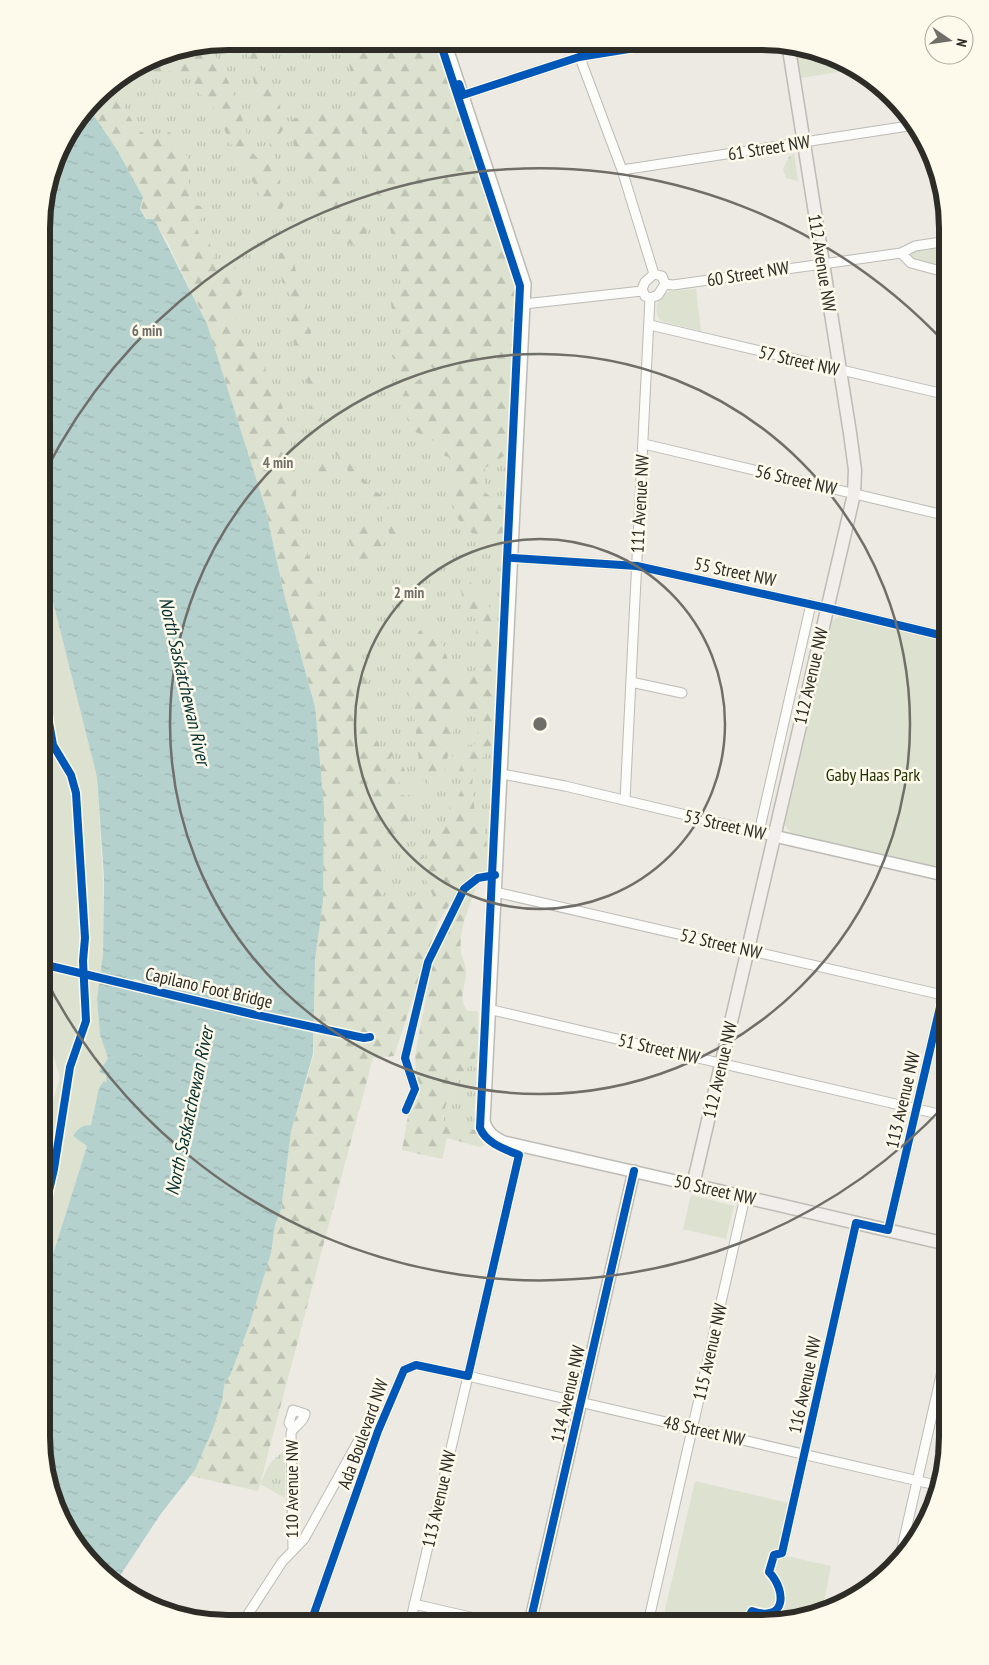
<svg xmlns="http://www.w3.org/2000/svg" width="989" height="1665" font-family="'PT Sans Narrow',sans-serif">
<style>
.grass{fill:url(#grass-tufts)}
.forest{fill:url(#forest-firs)}
.park{fill:#dce2cf}
.water{fill:url(#water-ripples)}
.pier{fill:#eceae2}
.lines{fill:none;stroke-linecap:round;stroke-linejoin:round}
.minor-casing{stroke:#bcbbb5;stroke-width:11}
.tertiary-casing{stroke:#bcbbb5;stroke-width:14}
.secondary-casing{stroke:#bcbbb5;stroke-width:15}
.minor{stroke:#fcfcfb;stroke-width:9}
.tertiary{stroke:#fcfcfb;stroke-width:11}
.secondary{stroke:#f1eeeb;stroke-width:12}
.cycleway-casing{stroke:#fefaeb;stroke-width:11}
.cycleway{stroke:#0057b8;stroke-width:8}
.ring{fill:none;stroke:#706e68;stroke-width:2.5}
.labels{text-anchor:middle;stroke-width:5;stroke-linejoin:round;paint-order:stroke}
.street-label{font-size:18px;fill:#2d2c26;stroke:#fefaeb}
.park-label{font-size:18px;fill:#233402;stroke:#fefaeb}
.water-label{font-size:19px;font-style:italic;fill:#063131;stroke:#fefaeb}
.rim{fill:none;stroke:#2d2c26;stroke-width:6}
.centre{fill:#706e68;stroke:#fefaeb;stroke-width:2.5}
.ring-label{font-size:15px;text-anchor:middle;font-weight:bold;fill:#706e68;stroke:#fefaeb;stroke-width:5;stroke-linejoin:round;paint-order:stroke}
</style>
<defs>
<pattern id="grass-tufts" width="24" height="20" patternUnits="userSpaceOnUse" patternTransform="scale(1.25)"><rect width="24" height="20" fill="#dce2cf"/><path d="M3 7l-1-3M5 7V3M7 7l1-3M15 17l-1-3M17 17v-4M19 17l1-3" fill="none" stroke="#bdc2b2"/></pattern>
<pattern id="forest-firs" width="22" height="20" patternUnits="userSpaceOnUse" patternTransform="scale(1.25)"><rect width="22" height="20" fill="#dce2cf"/><path d="M5 1l3.5 6h-7zM16 11l3.5 6h-7z" fill="#bdc2b2"/></pattern>
<pattern id="water-ripples" width="26" height="14" patternUnits="userSpaceOnUse" patternTransform="scale(1.25)"><rect width="26" height="14" fill="#b4d1ce"/><path d="M2 4q2-2 4 0t4 0M15 11q2-2 4 0t4 0" fill="none" stroke="#9bb4b1"/></pattern>
</defs>
<rect width="100%" height="100%" fill="#eceae2"/>
<path class="grass" d="M228,41L437,42L517,289L509,505L505,554L496,778L490,871L473,875L460,887L438,922L426,956L395,976L315,707L266,510L207,324L105,88L157,55Z
M794,153L798,181L786,178L783,169L789,157Z
M478,1040L474,1129H459L443,1124L444,1111L451,1090L466,1068L475,1060Z
M285,1450V1498L260,1484L270,1463Z"/>
<path class="forest" d="M246,41H256L260,68L276,94L283,121L287,124L275,141V164L271,172L282,186L283,198L286,201L281,210H276L270,215L261,202L255,185L248,176L245,164L235,152L215,110L198,92L193,80L188,76L171,71H162L152,77L146,74L145,68L148,64C156,63 164,61 169,53L210,45L229,83L246,129L248,148L261,162L266,161L270,149L269,131L262,127Z
M344,42H437L517,288L510,452L485,468L484,492C502,505 508,508 504,533C496,534 485,538 477,535C447,526 451,481 449,457L442,455L436,442L412,430L401,402L405,391L433,368L430,366L409,373L407,378L402,380L392,372L398,369L392,360L395,358L392,357L395,354C391,348 390,342 395,336H401L402,330L397,327V314L392,311L391,303L401,284L397,251L390,229L392,226L385,203L382,196L371,190L368,180L360,113Z
M113,82C122,101 132,132 153,138L157,134L170,132L171,134H174L189,160L188,176L191,199L194,205L200,206L206,213L195,225L200,236L209,240L212,252L215,255L213,259L233,265L243,288L242,295L230,302L237,324L270,377L287,418L293,457L298,517L326,621L332,638L367,680L373,705L372,724L375,737L385,756H388L392,751L393,754L390,759H385L386,766L383,774L386,778L390,775V764L393,762L403,766L406,774L398,784L396,793L408,797L420,795V799C409,808 412,822 407,832C404,838 398,838 395,844C391,849 391,853 385,857L387,866L382,874L383,892L381,897L407,898L412,902L414,895L417,896L422,891L429,898L433,896L418,862L421,857L428,860L423,846L428,841V835L439,831L447,823C447,813 451,808 450,799L458,797L464,785L458,774L464,758L475,743L478,730V717L468,710H458L444,773L438,782L430,785L420,770L414,716L415,706L408,695L415,684L410,669L418,632L424,628L434,627L438,633L448,660L463,682L481,664L476,629L481,625L476,619L468,615L459,585L463,581L470,582L484,597L497,621L496,738L473,772L472,787L475,813C488,824 486,845 488,862L461,887L438,922L394,1056L373,1058L258,1491L191,1476L195,1470C208,1441 221,1413 225,1381L230,1376L250,1323L271,1253L275,1225L281,1210L291,1132L314,1054L315,707L283,590L266,510L207,324L166,239L153,219H147L141,209L143,197L89,108L105,88Z
M329,112L339,115L348,112L356,118L360,139L358,144L348,151L342,170L347,180L344,195L351,221L365,224L367,231L356,247L342,239L335,252L331,247L334,233L339,232L342,236L345,234L342,227L341,210L320,205L317,190L304,171L293,142L289,130L292,120L304,115L311,118Z
M287,250L292,253L297,277L305,294L306,321L311,332V342L305,347L294,345L290,322L291,298L288,288L282,282L279,254Z
M310,365L315,372L317,390L310,395L305,370V366Z
M312,404L321,406L323,413L320,423L325,438L317,440L311,436L310,408Z
M337,448L348,450L356,471L376,492L384,496L389,503L388,509H384L363,483L351,474L335,452Z
M313,454L322,455V457L329,463L327,474L320,475L313,473L312,469L315,466L312,461Z
M384,515H387L404,534L403,541L394,542L382,519Z
M365,526L373,530L383,543L382,549L365,571L363,570L347,537L351,530Z
M473,885L476,888C469,907 458,931 461,952C462,959 467,965 466,974C465,991 458,995 467,1011H478C478,1026 480,1043 475,1058C474,1063 468,1066 465,1070C452,1085 444,1103 443,1123C458,1130 468,1125 479,1132L484,1145L480,1147L447,1138L442,1159L402,1150L408,1116L418,1096L415,1055L432,967L441,941L466,894Z"/>
<path class="park" d="M796,46L833,56L855,69L801,78Z
M948,245V267L913,259L909,255L912,251Z
M696,289L701,331L661,321C653,312 656,297 668,292C676,289 688,290 696,289Z
M42,558L97,777L103,881V954L97,999L100,1035L108,1058L99,1072L106,1075L108,1082L96,1102L91,1125C82,1125 78,1127 73,1136L87,1146L41,1292L42,1136L60,1078L53,1054L42,1043Z
M842,615L948,640V869L791,833L785,825L832,621Z
M461 737a8 8 0 1 1 16 0a8 8 0 1 1-16 0Z
M458,749L465,753L456,771L451,767L452,757Z
M420,777L427,785L425,792L413,796L404,794L402,791C403,780 411,778 420,777Z
M691,1195L734,1206L726,1239L683,1229Z
M695,1481L788,1503L777,1554L831,1566L822,1612L761,1624L662,1623Z"/>
<path class="water" d="M89,108L117,150L143,197L140,209L146,219H154L207,324L266,510L283,590L315,707L324,807L323,901L315,959L313,1054L291,1132L281,1210L275,1225L271,1253L250,1323L230,1376L225,1381L222,1401L212,1431L195,1470L160,1515L114,1585L80,1551L55,1508L41,1437V1292L87,1146L73,1136C78,1128 82,1125 91,1125L99,1088L104,1081L107,1082L106,1075L99,1072L108,1058L100,1035L97,999L103,954L104,877L97,777L42,558L43,204L61,145Z"/>
<path class="pier" d="M98,973L133,981L134,979L142,981V984L213,1000L214,998L221,1000V1002L317,1024L316,1031L219,1007L218,1011L211,1009L212,1006L140,990L139,993L132,991V988L97,979Z"/>
<g class="lines">
<g class="minor-casing">
<path id="minor" d="M574,42L622,170L654,274
M463,95L579,57L666,43
M622,170L915,125
M901,253L911,263L948,273
M654,274L662,276L665,284L658,295L650,298L645,296L642,289L645,282Z
M665,284L673,285L901,253L915,246L948,241
M524,304L642,291
M650,325L948,395
M644,444L948,516
M513,558L637,566L827,608L948,637
M631,682L682,693
M502,774L565,786L774,836
M625,800L650,298
M759,832L811,604
M495,892L947,996
M488,1009L947,1116
M406,1110L415,1089L405,1058L428,962L464,889L478,878L495,875
M888,1230L947,977
M293,1550L291,1433C294,1425 303,1424 305,1414L293,1410L289,1423L293,1429
M782,1553L856,1223
M899,1561L947,1349
M414,1604L496,1623
M243,1622L282,1562L304,1539L359,1440L378,1431
M311,1622L378,1431L404,1370L416,1365L468,1376L521,1146
M410,1623L468,1376L940,1486
M648,1623L745,1197"/>
</g>
<g class="tertiary-casing">
<path id="tertiary" d="M445,42L525,284L484,1122C488,1133 493,1137 504,1142L693,1185
M774,836L948,876
M530,1623L634,1171"/>
</g>
<g class="secondary-casing">
<path id="secondary" d="M788,43L850,433L855,470L854,494L693,1185L947,1244"/>
</g>
<use href="#minor" class="minor"/>
<use href="#tertiary" class="tertiary"/>
<use href="#secondary" class="secondary"/>
<g class="cycleway-casing">
<path id="cycleway" d="M459,84L463,95L579,57L666,43
M513,558L637,566L827,608L948,637
M42,964L252,1014L364,1038L370,1037
M406,1110L415,1089L405,1058L428,962L464,889L478,878L495,875
M42,1220L54,1169L70,1067L86,1021L83,961L85,938L76,793L71,775L53,745L42,683
M311,1622L378,1431L404,1370L416,1365L468,1376L519,1155C504,1149 486,1143 480,1128L520,286L440,42
M530,1623L634,1171
M745,1624L752,1611C786,1623 787,1591 769,1572L774,1555L782,1553L856,1223L888,1230L947,977"/>
</g>
<use href="#cycleway" class="cycleway"/>
</g>
<g class="ring">
<circle cx="540" cy="724" r="185"/>
<circle cx="540" cy="724" r="370"/>
<path d="M947 1103A556 556 0 0 1 42 972M45 472A556 556 0 0 1 947 345"/>
</g>
<g class="labels">
<g class="street-label">
<text transform="translate(769 148) rotate(-9)" y="6">61 Street NW</text>
<text transform="translate(822 263) rotate(81)" y="6">112 Avenue NW</text>
<text transform="translate(748 274) rotate(-9)" y="6">60 Street NW</text>
<text transform="translate(799 361) rotate(13)" y="6">57 Street NW</text>
<text transform="translate(796 480) rotate(13)" y="6">56 Street NW</text>
<text transform="translate(640 504) rotate(-87)" y="6">111 Avenue NW</text>
<text transform="translate(735 572) rotate(12)" y="6">55 Street NW</text>
<text transform="translate(811 676) rotate(-77)" y="6">112 Avenue NW</text>
<text transform="translate(725 825) rotate(13)" y="6">53 Street NW</text>
<text transform="translate(721 944) rotate(13)" y="6">52 Street NW</text>
<text transform="translate(209 988) rotate(13)" y="6">Capilano Foot Bridge</text>
<text transform="translate(659 1049) rotate(13)" y="6">51 Street NW</text>
<text transform="translate(720 1070) rotate(-77)" y="6">112 Avenue NW</text>
<text transform="translate(903 1100) rotate(-77)" y="6">113 Avenue NW</text>
<text transform="translate(715 1190) rotate(13)" y="6">50 Street NW</text>
<text transform="translate(710 1352) rotate(-77)" y="6">115 Avenue NW</text>
<text transform="translate(805 1385) rotate(-78)" y="6">116 Avenue NW</text>
<text transform="translate(568 1394) rotate(-77)" y="6">114 Avenue NW</text>
<text transform="translate(704 1431) rotate(13)" y="6">48 Street NW</text>
<text transform="translate(363 1434) rotate(-70)" y="6">Ada Boulevard NW</text>
<text transform="translate(292 1489) rotate(-90)" y="6">110 Avenue NW</text>
<text transform="translate(439 1499) rotate(-77)" y="6">113 Avenue NW</text>
</g>
<g class="park-label">
<text x="873" y="781">Gaby Haas Park</text>
</g>
<g class="water-label">
<text transform="translate(185 681) rotate(77)" y="7">North Saskatchewan River</text>
<text transform="translate(189 1111) rotate(-78)" y="7">North Saskatchewan River</text>
</g>
</g>
<path d="M0 0H989V1665H0ZM228 50H761A178 178 0 0 1 939 228V1437A178 178 0 0 1 761 1615H228A178 178 0 0 1 50 1437V228A178 178 0 0 1 228 50Z" fill="#fefaeb" fill-rule="evenodd"/>
<path class="rim" d="M228 50H761A178 178 0 0 1 939 228V1437A178 178 0 0 1 761 1615H228A178 178 0 0 1 50 1437V228A178 178 0 0 1 228 50Z"/>
<circle cx="540" cy="724" r="8" class="centre"/>
<g class="ring-label">
<text x="147" y="336">6 min</text>
<text x="278" y="468">4 min</text>
<text x="409" y="598">2 min</text>
</g>
<g transform="translate(949 40) rotate(103)"><circle r="24" fill="#fefaeb" stroke="#aaa89c"/>
<path d="M0-4L9 19L0 12L-9 19Z" fill="#706e68"/>
<text y="-8" font-size="14" font-weight="bold" text-anchor="middle" fill="#2d2c26">N</text>
</g>
</svg>
